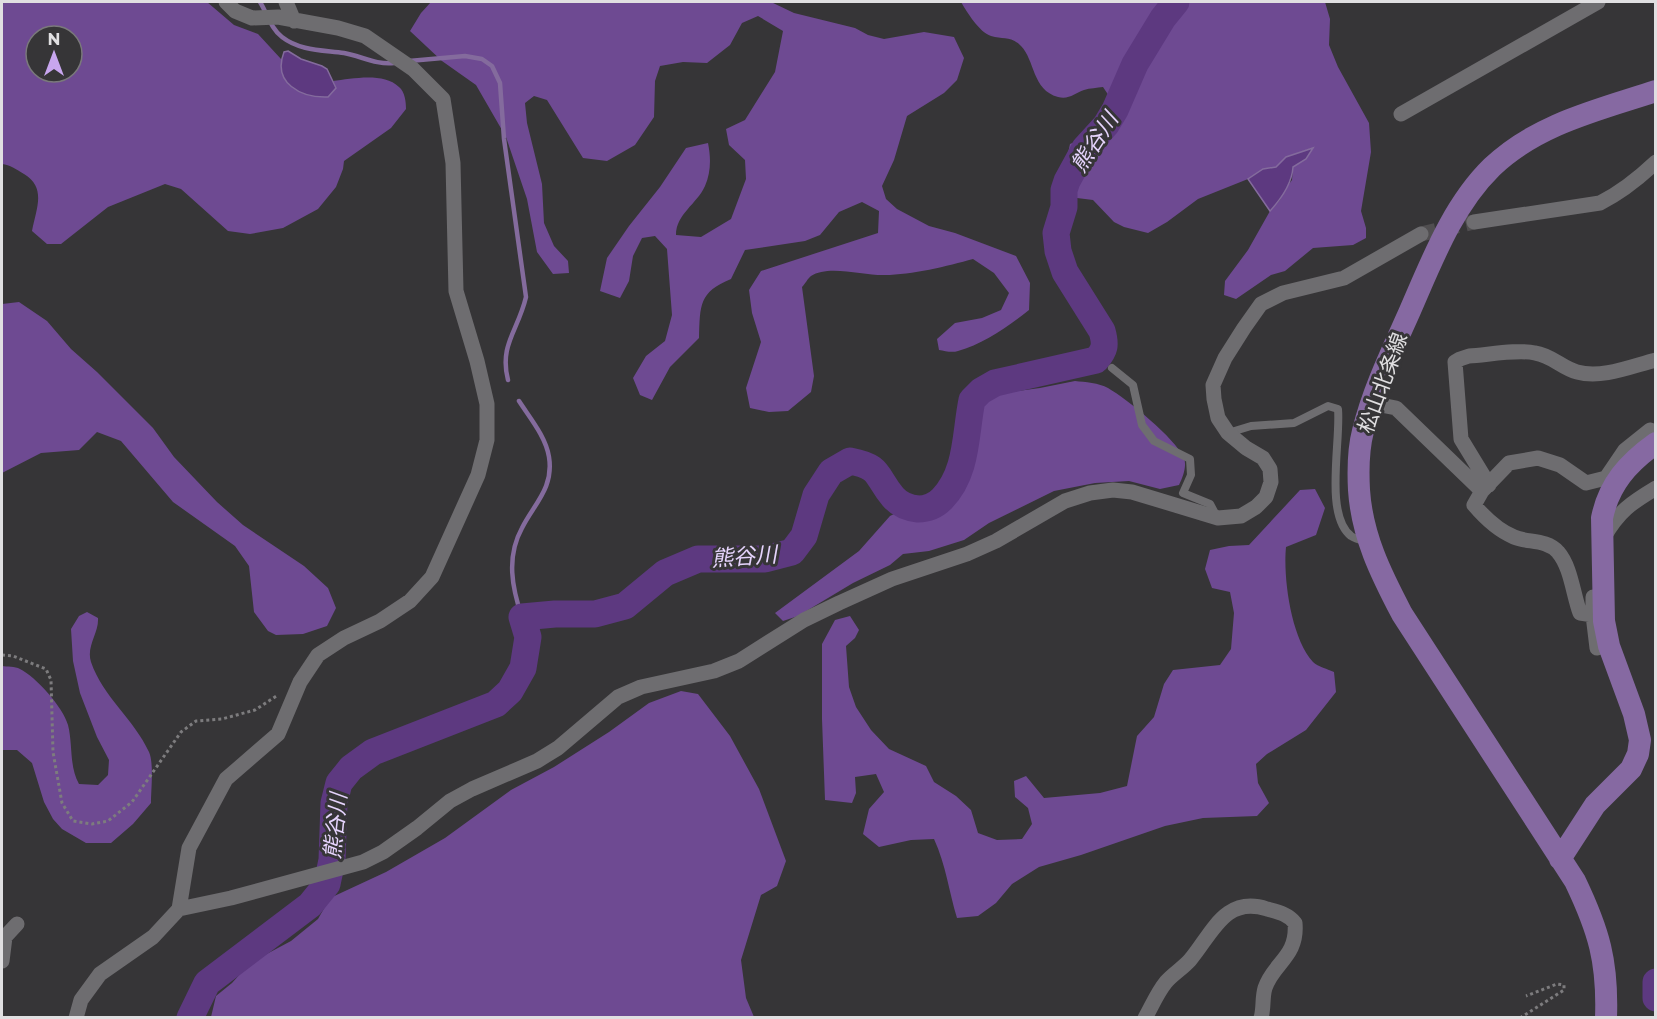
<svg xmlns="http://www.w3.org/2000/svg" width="1657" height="1019" font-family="Montserrat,'Noto Sans JP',sans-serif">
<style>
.forest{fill:#6e4a92;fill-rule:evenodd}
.water{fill:#5d3980;stroke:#846b9d;stroke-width:1.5}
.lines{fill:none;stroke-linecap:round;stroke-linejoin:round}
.stream{stroke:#846b9d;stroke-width:4.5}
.river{stroke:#5d3980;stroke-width:27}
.minor-tunnel{stroke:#504e50;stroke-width:15;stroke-dasharray:15 8;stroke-linecap:butt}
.path{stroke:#7d7c7e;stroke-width:3;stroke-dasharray:3 3;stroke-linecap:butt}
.service{stroke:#6e6d70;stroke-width:8}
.minor{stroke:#6e6d70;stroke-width:15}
.primary{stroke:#8669a2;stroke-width:22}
.labels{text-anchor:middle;stroke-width:6;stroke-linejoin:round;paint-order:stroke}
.street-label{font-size:21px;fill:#e0dfe1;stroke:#363537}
.water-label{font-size:22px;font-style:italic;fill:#e6d4fd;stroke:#363537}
</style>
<rect width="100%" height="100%" fill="#363537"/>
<path class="forest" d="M2,2H207L234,25L258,34L281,59L282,71L336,88L333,81C352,79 383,72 399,87C405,92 406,102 406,109L391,128L344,161L343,169L336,187L318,209L283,228L250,234L228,231L181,189L165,184L108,207L61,244H47L32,231C36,209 47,188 24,174C16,169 10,165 2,164ZM36,36H72V72H36Z
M431,2H771L794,13L855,28L868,35L884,39L924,32L954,37L964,58L957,80L944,93L907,116L894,160L882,186L886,199L897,209L929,226L955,233L1016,256L1030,283L1029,310C1009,326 983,344 958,351C952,353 945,351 939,350L937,339L955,323L982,318L1001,310L1009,293L994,273L973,259C948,266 911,275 885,275C866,276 828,264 811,276C808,278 805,284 802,287L814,376L811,392L788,411L769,412L750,408L746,388L761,342L752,313L749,290L761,271L878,233L879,211L862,202L839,212L820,235L805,241L745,250L731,279C699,292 700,305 699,338L670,367L652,400L640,395L633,378L646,356L665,341L672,315L667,249L655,236L642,238L633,256L629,281L620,298L600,291L607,258L629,226L660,187L686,148L708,143C711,158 711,172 705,186C697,204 676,214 676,235L701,237L731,219L746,179L745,160L729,145L726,129L745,120L775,72L783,31L758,16L742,23L730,45L707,63L683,62L660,66L655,81L654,117L635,145L607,161L583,158L547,100L534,96L525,103L527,123L542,184L544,223L554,246L568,261L569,273L553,274L537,252L527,199L506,137L476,85L442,61L410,31L421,13Z
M961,2H1325L1330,19L1329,45L1338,67L1369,123L1371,152L1361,211L1366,228V238L1353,245L1313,248L1285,271L1271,275L1236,299L1224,295L1225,281L1248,250L1270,211L1280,200L1283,192L1292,180L1293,167L1306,159L1312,148L1286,157L1276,167L1263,169L1248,179L1198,199L1167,222L1148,233L1124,227L1114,222L1093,200L1077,198L1064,192V171L1070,144L1098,132L1111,112V99L1103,87C1097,88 1090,88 1084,90C1075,93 1069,100 1058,97C1032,90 1035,60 1021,46C1010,35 1003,40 991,36C979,32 967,12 961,2Z
M19,302L47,321L71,349L97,372L153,428L174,457L217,502L243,525L304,566L328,588L336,608L327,626L303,634L276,635L268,631L254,612L249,566L235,546L173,502L121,441L97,432L79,450L41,453L2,473V304Z
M1075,381C1085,382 1099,383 1108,388C1127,399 1175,438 1184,458C1187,466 1183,477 1179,485L1160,489L1129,481L1095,483L1054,491L989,523L964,540L929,551L903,554L890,565L853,583L798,616L783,621L775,613L859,551L890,516L922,500L942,485L962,451L977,408L996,394L1040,388Z
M1315,489L1325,508L1316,535L1286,547C1283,578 1291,638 1313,662C1318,667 1328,669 1334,672L1336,692L1306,730L1267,754L1256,764L1258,783L1269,803L1257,816L1203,818L1165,826L1081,855L1039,867L1012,884L996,903L978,916L957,918C949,892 946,865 934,839L911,840L879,847L863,834L869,809L884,792L876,774L855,777L856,793L852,803L825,800L822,719V644L835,620L850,616L859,630L855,638L846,646L849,687L856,707L871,730L889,749L926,766L934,782L956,796L971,810L978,833L997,840L1022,839L1032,824L1028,808L1015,797L1014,781L1026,776L1044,798L1100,793L1127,786L1137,736L1154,717L1164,684L1173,670L1220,665L1231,649L1234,613L1230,592L1212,588L1205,569L1210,550L1229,546L1249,545L1300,490Z
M87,612L98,618C99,633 86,646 91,662C103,697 134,719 149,752C154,763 151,790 151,803L133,824L111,843H86L62,829L53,819L44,802L32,763L17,750H2V666C7,667 15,666 20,669C36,677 63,707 68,725C73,745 69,766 79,784L98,785L108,775L109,760L97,737L80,693L73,661L71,629L79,616Z
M681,691L698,694L730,736L759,789L786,861L777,886L761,895L741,960L746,998L754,1017H211L216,996L232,983L250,963L291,941L318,919L330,898L386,872L445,838L511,790L554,767L609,732L649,703Z"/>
<path class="water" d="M288,51L301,59L322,66L327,69L336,88L328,97C301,98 272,83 284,52Z
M1313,148L1306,159L1293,167C1292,184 1281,199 1270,211L1248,179L1263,169L1276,167L1286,157Z"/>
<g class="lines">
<path class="stream" d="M260,2C267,13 271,29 282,37C300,51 323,50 344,53C361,56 376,65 394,63
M409,61L465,56L482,59L492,66L500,83L504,139L526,297C518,331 499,345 508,380
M519,401C530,418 546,437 549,457C554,488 534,504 522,528C506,557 512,588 522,617"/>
<path class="river" d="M1656,982V998
M190,1018L207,983L310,905L327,884L332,860L334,803L339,783L351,768L373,752L496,704L510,691L523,668L528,637L522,617L555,614H595L625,606L665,573L698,559H765L792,552L804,536L816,495L831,472L850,461C882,467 875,476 893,497C899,504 909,508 918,509C928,509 935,506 942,499C968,472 965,434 972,400L981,391L995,383L1096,360C1105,350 1106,345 1102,331L1065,272L1058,251L1056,233L1064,207V190L1067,181L1085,148L1106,125L1115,110L1135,64L1163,18L1176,2"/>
<path class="minor-tunnel" d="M1421,234L1474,222"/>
<path class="path" d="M2,655L13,656L46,669L51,680L53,752L62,803L73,821L92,824L108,821L132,802L181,732L196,721L222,719L255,710L278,695
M1520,1018L1564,990V985L1557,984L1526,996"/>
<path class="service" d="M1112,368L1133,385L1142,425L1154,441L1190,459L1191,475L1183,493L1210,504L1217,517
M1228,433L1251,426L1294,423L1328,406L1338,409C1341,441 1324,515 1351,536C1354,538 1360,540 1364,541"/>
<path class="minor" d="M286,2L294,21
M1401,114L1598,2
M1474,222L1600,203C1622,192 1638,179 1656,162
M1371,403L1396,408L1482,491
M1489,485L1461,439L1455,362L1460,359L1469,356C1487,355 1518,349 1535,353C1551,355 1562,368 1577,372C1602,379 1632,366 1656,360
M1604,537C1619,511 1631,503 1656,488
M1593,597V615L1580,613C1573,594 1571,567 1558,552C1546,539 1528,543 1514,537C1497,530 1485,518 1474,505L1482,491L1509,463L1538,458L1560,465L1586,483L1606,478L1625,450L1650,430
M1593,615L1597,648
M179,909L231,898L363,862L383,852L417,828L450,801L472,789L537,761L558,748L618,697L641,687L714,671L739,661L804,620L839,603L892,579L967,554L996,541L1065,501L1090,493L1113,490L1132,492L1218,518L1241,516L1256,507L1266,497L1271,482L1270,469L1263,458L1246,448L1228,433L1218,418L1214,399L1213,385L1225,358L1244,328L1261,304L1283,293L1344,278L1421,234
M2,961L5,937L17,924
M76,1018L81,1000L100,974L153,937L179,909L189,848L226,779L278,734L300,682L318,655L344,638L380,621L410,601L432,577L478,475L487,440V404L477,361L456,291L453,163L443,99L413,69L365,36L338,28L278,17L252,18L235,11L226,2
M1145,1018C1152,1006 1157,993 1166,982C1173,974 1183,968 1190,960C1212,934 1225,895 1267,909C1278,912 1288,914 1295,923C1298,957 1273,963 1265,988C1262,998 1264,1008 1261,1018"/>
<path class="primary" d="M1560,859L1595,805L1631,769L1638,754L1640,740L1634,714L1609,646L1604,621L1602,518C1609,484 1628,463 1656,443
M1606,1018C1608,962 1599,931 1575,881L1402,614C1381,574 1362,536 1359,490C1358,471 1358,450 1363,431C1373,390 1392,351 1409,313C1431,263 1452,206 1492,167C1537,124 1598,110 1656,91"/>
</g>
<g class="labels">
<g class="street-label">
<text transform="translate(1383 383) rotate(-70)" y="7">松山北条線</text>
</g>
<g class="water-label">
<text transform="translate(1094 142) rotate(-57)" y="8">熊谷川</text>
<text transform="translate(744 556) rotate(-4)" y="8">熊谷川</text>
<text transform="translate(335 826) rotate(-84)" y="8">熊谷川</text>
</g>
</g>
<rect width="1657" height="1019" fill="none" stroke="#e0dfe1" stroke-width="6"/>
<g transform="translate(54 54)"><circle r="28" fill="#363537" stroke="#7a797b" stroke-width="1.5"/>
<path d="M0-4.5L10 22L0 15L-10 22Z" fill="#c8a6ef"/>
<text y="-9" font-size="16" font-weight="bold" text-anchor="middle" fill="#e0dfe1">N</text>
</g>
</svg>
